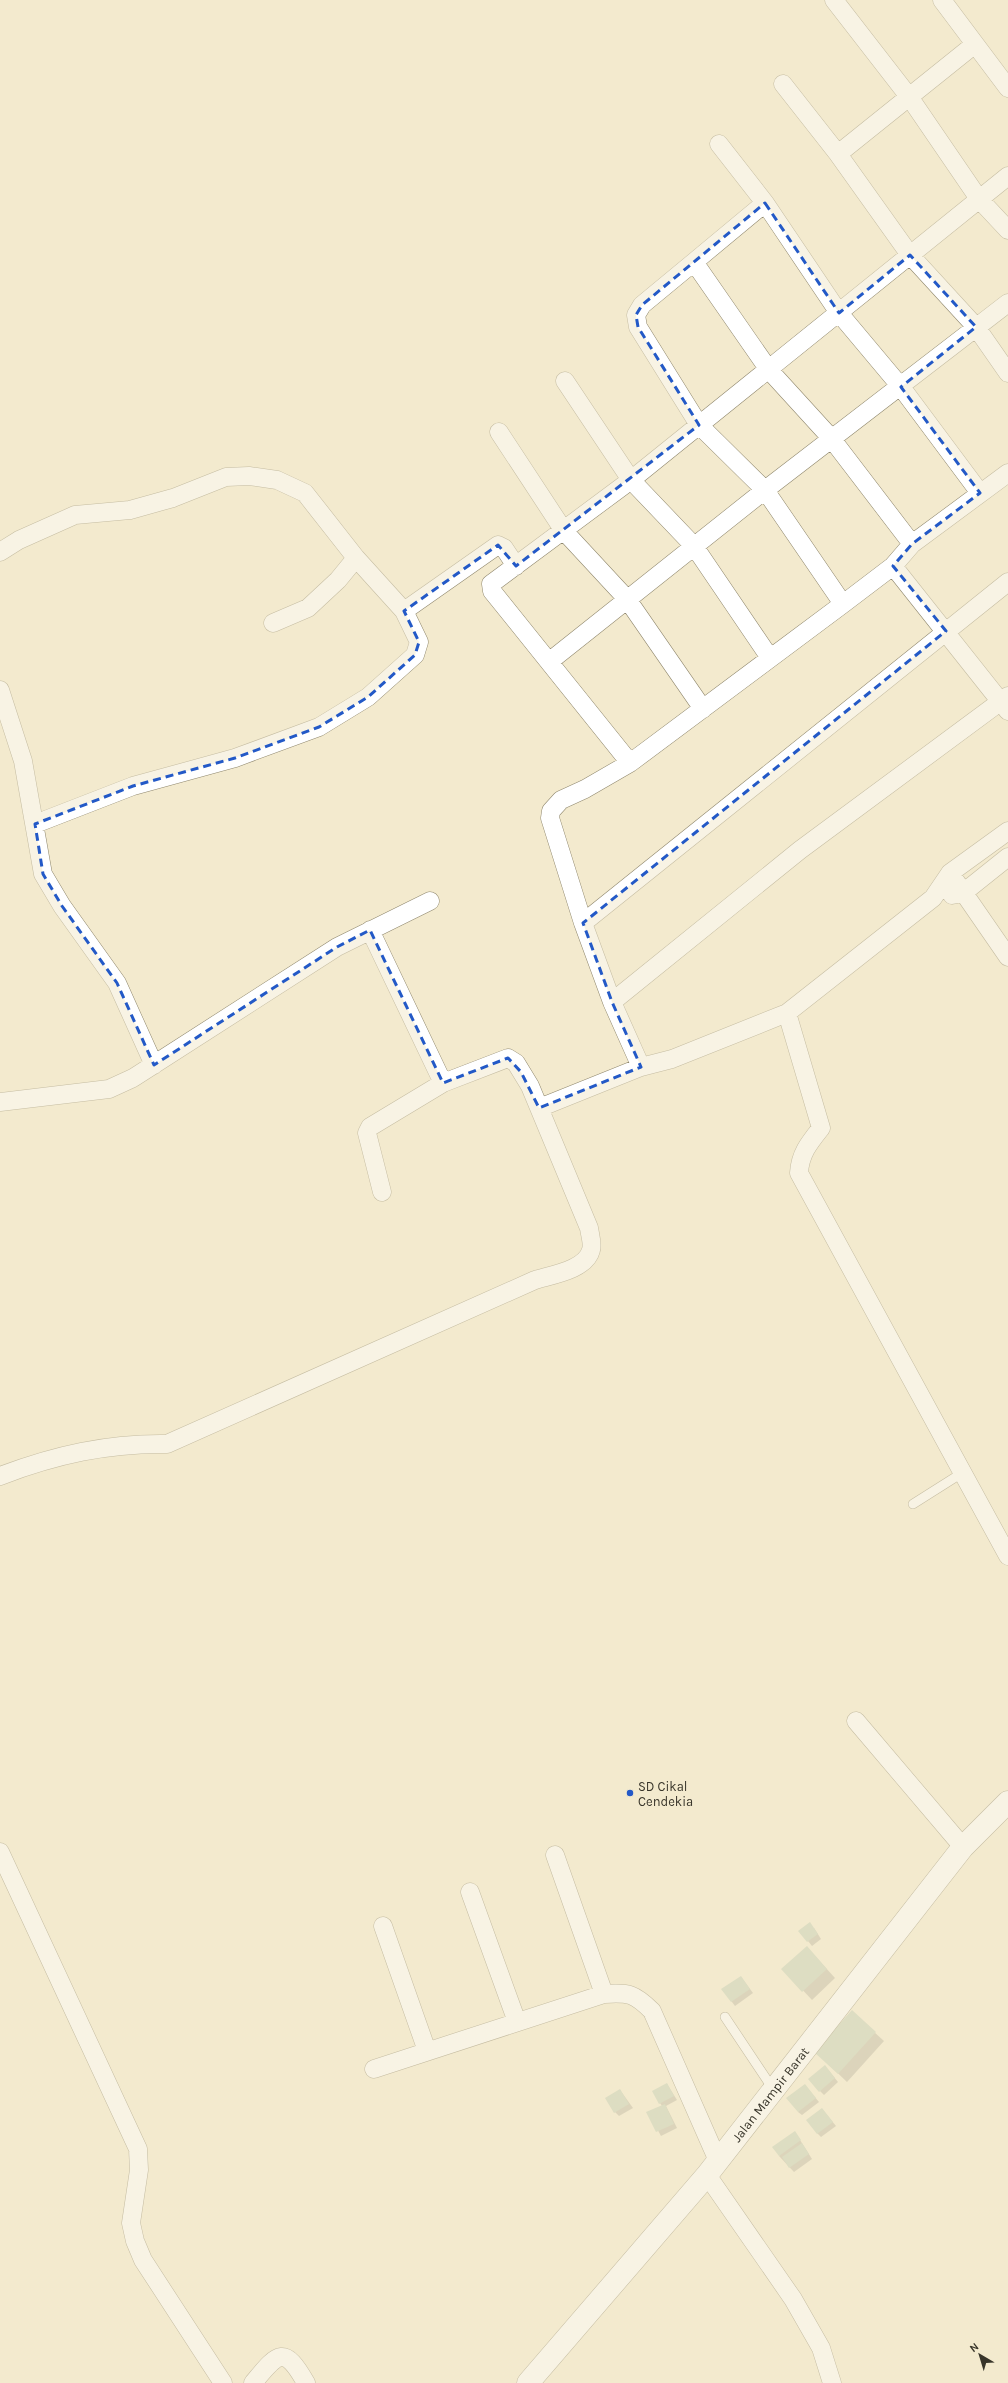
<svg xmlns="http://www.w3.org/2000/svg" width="1008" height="2383" font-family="Karla,sans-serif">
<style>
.shadow{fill:#0003}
.building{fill:#c3ceb3}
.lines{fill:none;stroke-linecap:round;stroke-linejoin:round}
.lane-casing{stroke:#8f876d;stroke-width:10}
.street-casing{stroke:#8f876d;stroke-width:19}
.secondary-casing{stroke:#8f876d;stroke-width:23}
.lane{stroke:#fff;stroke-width:9}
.street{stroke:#fff;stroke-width:18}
.secondary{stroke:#fff;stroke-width:22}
.marked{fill:none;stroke:#2359c7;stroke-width:3;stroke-dasharray:8 5;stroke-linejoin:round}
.poi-dot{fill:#2359c7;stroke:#f3eace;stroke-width:1.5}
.labels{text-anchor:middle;stroke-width:4;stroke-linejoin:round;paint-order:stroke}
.poi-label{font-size:13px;fill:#38352a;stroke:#f3eace;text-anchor:start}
.street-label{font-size:13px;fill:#38352a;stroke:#f3eace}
</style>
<rect width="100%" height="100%" fill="#f3eace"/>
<path class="shadow" d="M814,1928L821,1939L812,1946L800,1931Z
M815,1956L835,1978L812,2000L783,1969Z
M741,1977L753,1993L735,2006L723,1990Z
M852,2012L884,2041L847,2082L824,2060Z
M829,2071L838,2082L824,2095L820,2091Z
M667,2084L677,2100L666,2106L677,2128L661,2136L648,2112L662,2106L660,2103Z
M808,2089L819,2102L802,2115L798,2112Z
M620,2090L633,2108L619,2116L615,2112Z
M822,2109L836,2126L821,2137L817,2133Z
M795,2132L812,2159L794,2172L779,2156Z"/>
<path class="building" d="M810,1922L818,1934L807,1942L798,1931Z
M807,1946L827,1969L802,1992L781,1969Z
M741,1976L750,1989L731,2002L721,1989Z
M852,2010L876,2032L838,2074L814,2052Z
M825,2065L835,2078L819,2092L808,2079Z
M667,2083L674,2096L659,2104L652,2091Z
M805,2084L816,2098L798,2112L786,2098Z
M620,2089L629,2104L614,2113L605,2098Z
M665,2104L674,2124L656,2132L646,2112Z
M822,2108L833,2122L817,2134L806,2120Z
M795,2131L801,2140L779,2156L772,2147Z
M802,2143L809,2154L789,2168L782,2157Z"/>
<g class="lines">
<g class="lane-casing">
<path id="lane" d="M913,1504L962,1473
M725,2017L773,2089"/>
</g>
<g class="street-casing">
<path id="street" d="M834,0L910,98L979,199L1008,230
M942,0L1008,88
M783,84L838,154L910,255L976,327L1008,373
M719,144L765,203L839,313L901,387L980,493
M838,154L975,44
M694,262L765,203
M565,381L631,480L694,546L770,658
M499,432L564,531L627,599L703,709
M0,552L19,540L75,515L130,510L173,498L226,477L249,476L277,480L305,493L356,558L404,611L419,642L415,655L368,697L319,727L235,758L133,786L35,824
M893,566L1008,711
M843,604L765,490L699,425L638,327L636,315L642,305L694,262L769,370L831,438L912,544
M404,611L498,545L504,548L516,566
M273,623L308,608L338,580L356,558
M550,661L765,490L1008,303
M0,690L23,761L43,874L62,906L117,983L154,1065
M630,763L843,604L893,566L912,544L1008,473
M950,873L1008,957
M952,895L963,893L1008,857
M583,923L1008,582
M370,930L443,1083
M612,1002L800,850L1008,696
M787,1013L821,1128C809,1143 800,1154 799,1173L1008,1556
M641,1067L612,1002L583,923L550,818L551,811L561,800L585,789L630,763L492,591L491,584L631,480L1008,176
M0,1102L109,1089L133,1078L337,947L430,901
M539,1108L641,1067L672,1059L787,1013L933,898L950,873L1008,831
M0,1476C55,1455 108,1443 167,1444L535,1280C551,1275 586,1270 591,1250C593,1244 590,1235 589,1228L530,1086L516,1063L508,1058L443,1083L370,1127L367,1133L382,1192
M856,1721L963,1847
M0,1852L138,2149L139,2170L131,2223L135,2241L143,2260L223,2383
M555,1855L604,1994
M470,1892L517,2022
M383,1926L427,2051
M374,2069L604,1994C629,1992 635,1994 652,2011L718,2161
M707,2175L793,2299L821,2348L832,2383
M253,2383C278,2353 284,2344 306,2383"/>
</g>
<g class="secondary-casing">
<g id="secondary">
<path id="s1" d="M528,2383L707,2175L963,1847L1008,1802"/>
</g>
</g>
<use href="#lane" class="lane"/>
<use href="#street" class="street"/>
<use href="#secondary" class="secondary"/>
</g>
<path d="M0 0H1008V2383H0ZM765,203L839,313L910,255L976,327L901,387L980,493L912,544L893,566L946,631L583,923L612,1002L641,1067L539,1108L521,1072L508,1058L443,1083L370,930L337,947L154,1065L117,983L62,906L43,874L35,824L133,786L235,758L319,727L368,697L415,655L419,642L404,611L498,545L516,566L699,425L638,327L636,315L642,305Z" fill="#f3eace" fill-opacity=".55" fill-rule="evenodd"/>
<path class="marked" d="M765,203L839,313L910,255L976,327L901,387L980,493L912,544L893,566L946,631L583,923L612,1002L641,1067L539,1108L521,1072L508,1058L443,1083L370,930L337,947L154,1065L117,983L62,906L43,874L35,824L133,786L235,758L319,727L368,697L415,655L419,642L404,611L498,545L516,566L699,425L638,327L636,315L642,305Z"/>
<circle class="poi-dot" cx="630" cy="1793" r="4"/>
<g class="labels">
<g class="poi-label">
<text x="638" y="1791">SD Cikal<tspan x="638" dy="15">Cendekia</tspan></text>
</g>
<g class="street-label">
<text dy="5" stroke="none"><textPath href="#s1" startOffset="377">Jalan Mampir Barat</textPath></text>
</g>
</g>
<g transform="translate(980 2355) rotate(322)" stroke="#f3eace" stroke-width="3" paint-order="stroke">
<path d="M0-3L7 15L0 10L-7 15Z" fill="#38352a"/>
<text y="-6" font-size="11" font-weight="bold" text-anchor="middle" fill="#38352a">N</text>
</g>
</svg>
